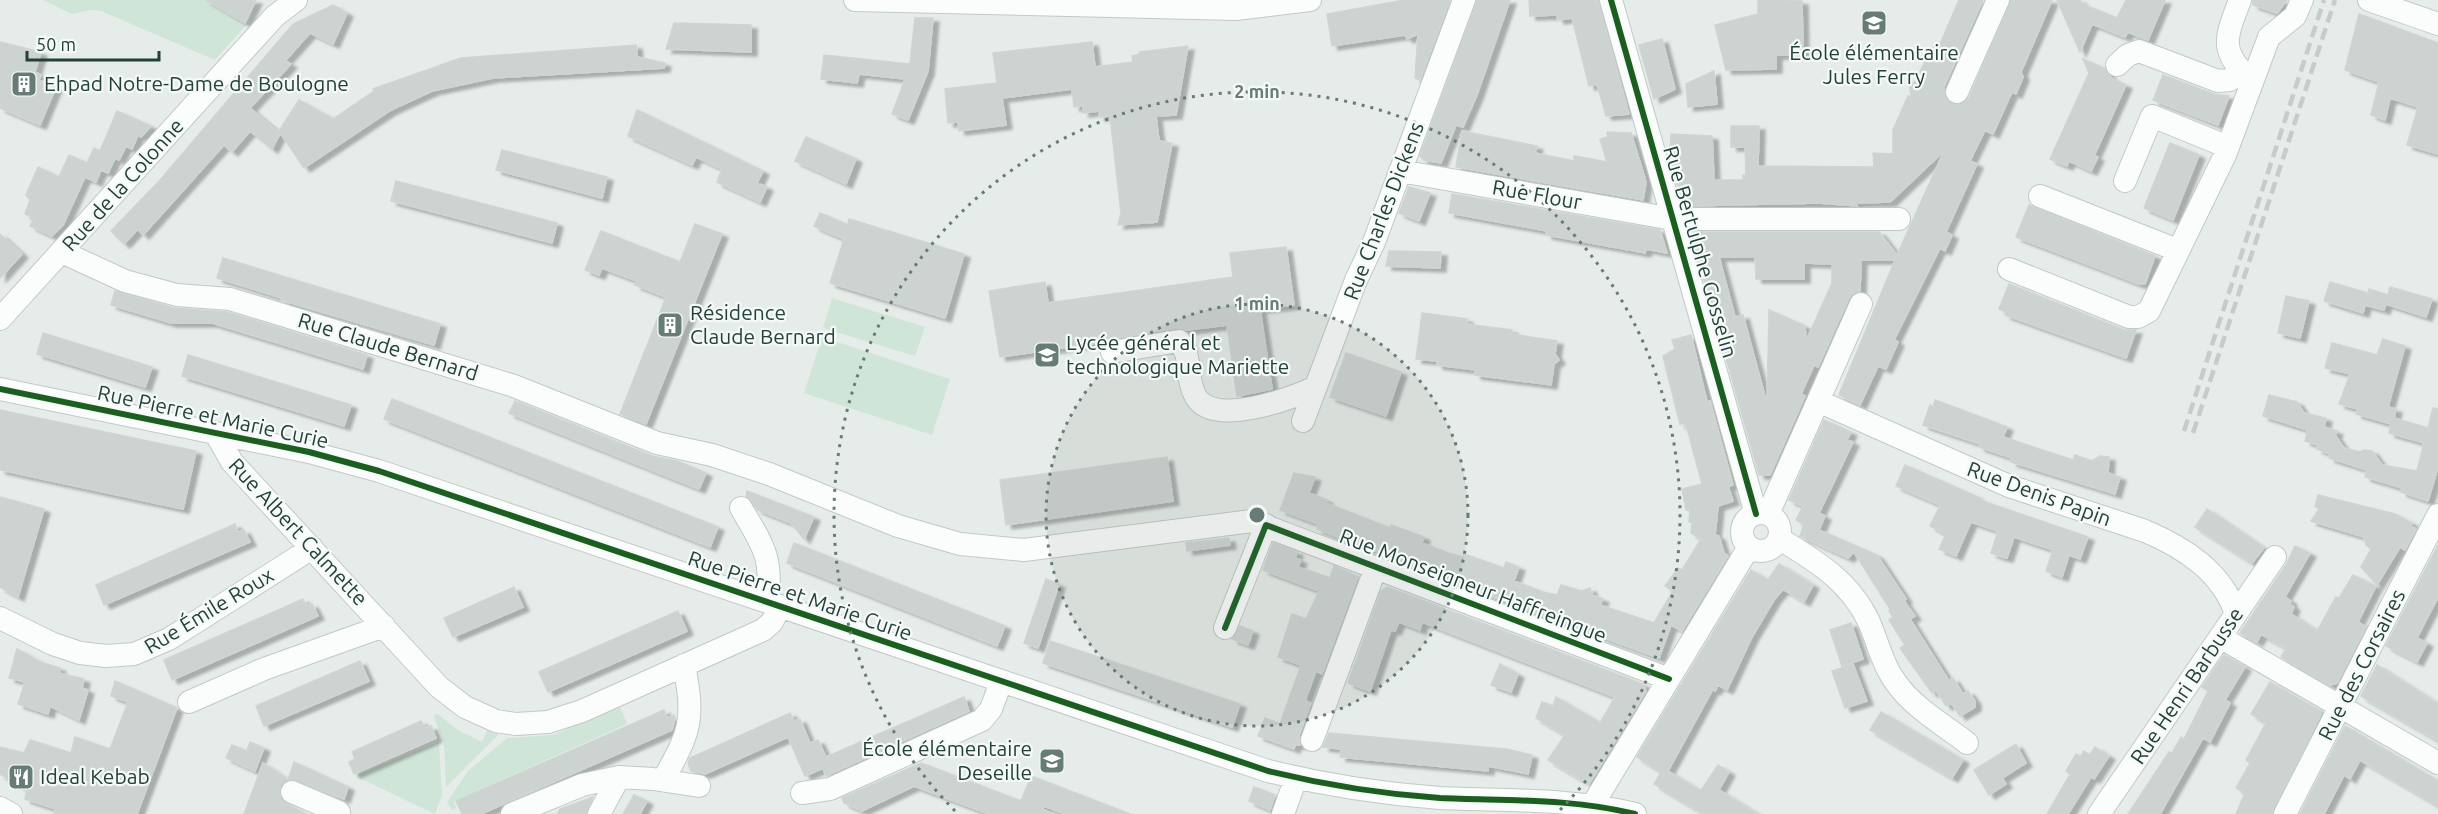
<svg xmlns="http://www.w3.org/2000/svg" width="2438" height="814" font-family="Ubuntu,sans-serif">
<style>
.green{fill:#cfe5d7}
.building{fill:#cdd3d1;stroke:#cfd5d2;stroke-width:1.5;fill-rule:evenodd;filter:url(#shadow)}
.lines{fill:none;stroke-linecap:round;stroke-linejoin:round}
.minor-casing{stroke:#c3c9c6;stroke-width:24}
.minor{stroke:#fbfcfc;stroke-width:22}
.rail{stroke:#c7ccca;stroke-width:4.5;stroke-dasharray:12 6;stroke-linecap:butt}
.cycleway-casing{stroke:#f5faf8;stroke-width:10}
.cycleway{stroke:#1b5e20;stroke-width:6}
.ring{fill:none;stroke:#677c77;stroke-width:3;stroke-dasharray:3 6}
.labels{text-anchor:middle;stroke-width:4.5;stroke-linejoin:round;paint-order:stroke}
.poi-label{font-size:21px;fill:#23403a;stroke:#f5faf8;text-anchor:start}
.street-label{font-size:21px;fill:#23403a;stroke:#f5faf8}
.centre{fill:#677c77;stroke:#f5faf8;stroke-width:3}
.ring-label{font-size:18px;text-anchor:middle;font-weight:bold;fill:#677c77;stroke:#f5faf8;stroke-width:4.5;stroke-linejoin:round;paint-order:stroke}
</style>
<defs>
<filter id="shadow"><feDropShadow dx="6" dy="4" stdDeviation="1.5" flood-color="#0004"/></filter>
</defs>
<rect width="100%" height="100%" fill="#e6ece9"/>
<path class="green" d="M43,0H205L247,24L215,60L101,11L90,10L72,14Z
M832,298L925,327L915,356L823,328Z
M822,337L950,379L932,435L804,393Z
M620,707L627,724L454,801L456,808L452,810L447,802L468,771L507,738L553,735Z
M436,713L458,730L482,742L488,728L497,731L498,735L446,787L444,743L434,717Z
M439,742L442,795L435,814L355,776Z"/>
<path class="building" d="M206,0H256L245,23Z
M1404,0H1450L1420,80L1415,78L1418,34L1407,39L1405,35L1332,46L1327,14Z
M1477,0H1510L1477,95L1463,127L1456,125L1441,163L1424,160L1420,156Z
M1529,0H1598L1629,114L1606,116L1597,84L1589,86L1572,18L1558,20L1557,15L1530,16Z
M1758,0L1802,1L1803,55H1776V69L1726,70L1715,25L1758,14Z
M1959,0H1983L1944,87L1946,100L1958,105L1969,98L2011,0H2052L2021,72L2023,77L2016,94L2012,92L1993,134L1985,130L1970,161L1977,164L1946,232L1952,235L1945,251L1940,248L1894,340L1898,342L1886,369L1878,366L1860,405L1839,395L1895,260H1861L1860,291L1849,298L1818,367L1814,365L1801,394L1805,396L1770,475H1759L1694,244V232H1879L1897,255L1944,151L1890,202L1855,203L1857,206L1818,203L1686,206L1682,203L1670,156L1671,134L1712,136L1714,180H1743V175H1746L1745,147H1731V126H1759L1758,166L1874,167L1873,153L1893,154V130L1908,96L1911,97L1909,80L1914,83L1932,48L1940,44ZM1719,257H1755L1756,279H1804V263L1832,264V283L1806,341L1805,326L1769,310L1767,404L1743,315L1735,317Z
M2057,0H2080L2082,4L2117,18L2126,0H2165L2148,40L2128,32L2125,37L2092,24L2080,52Z
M2253,0H2287L2277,13L2253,5Z
M333,5L347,13L333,44L310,33L285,61L291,64L250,108L280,134L272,149L250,131L232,152L224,145L143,235L138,229L124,244L111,231L160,180L293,24Z
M2359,14L2438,43V154L2407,145L2418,107L2390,98L2385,120L2371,115L2379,82L2345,70Z
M915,18H933L928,71L908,120L892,114L905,79L859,74L857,83L821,79L824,55L910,64Z
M674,23L751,25V52L666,49Z
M1662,39L1675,89L1654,99L1639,45Z
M0,42L41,52L35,72L41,75L39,80L56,87L40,125L0,108Z
M1092,42L1095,67L1133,62L1132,56L1140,54L1139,52L1188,46L1176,115L1156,116L1159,141L1172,143L1157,222L1118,225L1121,213L1110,116L1099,117V111L1083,113V106L1074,107L1072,89L1002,98L1006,125L959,131L958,122L948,123L945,89L997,83L993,53Z
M636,45L637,57L665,63L664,68L493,78L432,91L391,110L304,168L279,131L299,100L333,119L374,91L373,89L461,58Z
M2083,59L2104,68L2112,79L2126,85L2094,156L2098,157L2091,171L2069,161L2067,166L2050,159L2089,73Z
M1714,71L1717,104L1688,107L1686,84Z
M2163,75L2213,94L2229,96L2218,125L2153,100Z
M637,110L763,171L757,183L767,187L760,202L717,182L722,169L696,157L692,165L628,136Z
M117,111L151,126L141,137L138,135L132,149L126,146L119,160L115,158L108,173L101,170L96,182L85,177L63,225L52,236L30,226L34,218L25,214L30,200L26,195L38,167L59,177L69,155L87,163L94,148L100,151Z
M1462,131L1537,146L1535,153L1574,161V156L1607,162L1600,139L1608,137L1607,132L1631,133L1646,182L1643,200L1456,167Z
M806,137L856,159L846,184L795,161Z
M2170,143L2199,155L2173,220L2144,208Z
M502,150L607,177L602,198L496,170Z
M396,181L557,223L552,243L391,201Z
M1409,187L1430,193L1419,221L1399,213Z
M1452,194L1660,230L1667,253L1646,249L1645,253L1546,235L1547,231L1449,213Z
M2029,205L2155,256L2145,284H2139L2016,237Z
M820,213L848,225L849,219L964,254L945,318L830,283L844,239L814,226Z
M695,224L722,234L646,424L620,414L666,297L635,285L637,281L602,268L599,275L585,270L601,231L680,262Z
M0,234L22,254L0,278Z
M1286,247L1294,305L1260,309L1272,389L1237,396L1227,325L1187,330L1177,328L1110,339L1103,342L1000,357L989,291L1045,282L1048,303L1233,277L1230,253Z
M1389,251L1441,252L1440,268L1386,266Z
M223,258L440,324L434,345L281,300H288L217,278Z
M2330,282L2368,293L2363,313L2324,301Z
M2009,284L2124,330H2136L2126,358L2005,315L2006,312L1999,309Z
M2390,287L2432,299L2426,317L2386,304L2384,310L2365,305L2369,289L2388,295Z
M115,291L174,308L227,312L367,355L363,369L212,323H171L111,305Z
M2286,296L2309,301L2300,338L2278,333Z
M1422,313L1467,319L1466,324L1512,330L1511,334L1557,341L1555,354L1559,360L1554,364L1551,385L1475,375L1476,370L1437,365V361L1416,359Z
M43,333L152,367L145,387L37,354Z
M1691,335L1707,402L1710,401L1733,485L1728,486L1733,501L1718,506L1715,535L1719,536L1724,553L1728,556L1682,631L1671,625L1659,658L1412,567L1415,566L1317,529L1318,524L1280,510L1294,473L1315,477L1309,493L1327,500L1326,503L1390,528L1391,525L1424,537L1422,543L1448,553L1463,557L1464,554L1504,568L1506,562L1519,567L1514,581L1543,592L1557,595L1561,585L1582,591L1590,588L1592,595L1603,599L1600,605L1654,623L1673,591L1665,586L1678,568L1682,570L1701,539L1691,533L1692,522H1689L1690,511L1686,510L1682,489L1702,484L1687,428L1684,423L1680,424L1663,356L1675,349L1672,340Z
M2383,339L2405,346L2388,407L2396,409L2394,418L2428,428L2433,408L2438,409V467L2428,501L2401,492L2402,488L2365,477L2367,470L2329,458L2330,454L2317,449L2318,445L2305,441L2308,430L2263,416L2269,395L2297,402L2304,413L2326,418L2324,427L2337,431L2335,435L2344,448L2360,452L2364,450L2372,451L2382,465L2417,471L2424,443L2389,433L2391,424L2356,414L2358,409L2339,404L2350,374L2325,368L2332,343L2377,355Z
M1346,353L1401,372L1386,416L1330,397Z
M188,355L351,405L344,426L182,376Z
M392,399L718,527L710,547L384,419Z
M1935,400L2007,427L2003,437L2042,450L2073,460L2075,455L2092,461L2100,456L2109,457L2108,473L2120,477L2115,494L2011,462L2012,458L1979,447L1980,444L1923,425L1930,405L1933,407Z
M515,401L652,456L677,461L706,473L699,489L509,413Z
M0,410L196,451L183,509L0,470Z
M1824,420L1851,432L1847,440L1853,442L1819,513L1825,516L1819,530L1877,555L1906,599L1904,601L1915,616L1910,619L1949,681L1953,678L1963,694L1968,691L1975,701V707L1960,716L1951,703L1946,706L1936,690L1932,693L1900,648L1905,645L1889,620L1893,617L1889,611L1890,609L1854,552L1848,558L1800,536L1804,524L1796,520L1803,506L1789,500Z
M1167,457L1173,501L1006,525L1000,480Z
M1905,465L1978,497L1977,499L2088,537L2080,559L2069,555L2062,577L2046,571L2053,550L2014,537L2007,558L1999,556L1991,553L1998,531L1971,522L1956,556L1939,549L1946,534L1930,526L1940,505L1896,486Z
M747,491L814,517L804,539L791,523L758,510L746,496Z
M2318,495L2395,514L2412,523L2411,526L2416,529L2405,550L2400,547L2377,585L2361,567L2371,549L2366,545L2364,537L2311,521L2319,509L2315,506Z
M0,497L44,509L18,597L0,587Z
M2207,509L2264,548L2252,563L2195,527Z
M235,524L238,532L244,530L250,542L104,605L96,585Z
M1229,538L1230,545L1187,551L1186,543Z
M794,543L1005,626L997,646L787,563Z
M1273,543L1297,552L1295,558L1301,560L1298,567L1330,578L1334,566L1358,577L1322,674L1316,671L1305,701L1311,703L1299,735L1300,745H1295L1294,749L1258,736L1265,718L1280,724L1301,665L1278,657L1292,614L1306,619L1319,591L1263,570Z
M2438,545V597L2417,638L2427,643L2417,662L2386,646Z
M2295,546L2310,553L2285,597L2291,601L2290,604L2294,607L2291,614L2317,631L2336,597L2339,598L2353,575L2376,586L2358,622L2366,627L2337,683L2330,685L2281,657L2286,648L2261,634L2257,642L2240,633L2286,565Z
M1779,564L1813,585L1804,602L1783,589L1774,600L1752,637L1727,690L1718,685L1715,691L1713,689L1668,771L1699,790L1702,789L1718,765L1729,772L1719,790L1758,814H1704L1654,784L1661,772L1637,757L1751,570L1768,580Z
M1046,579L1059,584L1038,648L1024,643Z
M514,587L523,607L453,637L444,618Z
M1387,587L1643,684L1646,691L1589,784L1548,760L1565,735L1536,718L1542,702L1553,706L1556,697L1600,723L1615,697L1422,622L1420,630L1399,622L1395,631L1391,630L1370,691L1348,683L1381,591Z
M303,599L306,606L312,604L318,616L172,680L164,660Z
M678,611L687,631L548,692L539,672Z
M1851,623L1863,659L1842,666L1830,630Z
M1240,626L1253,631L1248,645L1232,639Z
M1050,641L1240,704L1232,727L1043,663Z
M17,649L40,662L60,668L59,673L84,679L82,688L88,690L79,720L50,706L48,714L18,704L25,682L9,678Z
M2224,655L2245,667L2225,700L2230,703L2210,742L2203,738L2160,814H2128L2169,752L2172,753L2181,737L2184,739L2208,691L2202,687Z
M360,661L369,681L264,726L256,706Z
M1500,664L1518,674L1511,692L1491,685Z
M1853,664L1867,701L1845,708L1832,671Z
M2377,665L2438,704V741L2361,696Z
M115,681L177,708L137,814H54L56,809L25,799L27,790L0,774V747L24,753L30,740L71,753L75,737L110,749L128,702L111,696Z
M2270,682L2318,710L2321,714L2272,814H2236L2245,793L2236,788L2250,763L2246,760L2266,723L2251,714Z
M964,697L969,711L826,776L823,768L805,776L788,737L705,774L691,771L688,763L690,758L790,713L794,721L800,719L810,743L818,740L826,757Z
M664,710L667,718L674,715L675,718L672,730L481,814H462L456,801Z
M1881,712L1963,760L1952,778L1870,730Z
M421,721L425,728L431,726L436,738L354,774L349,762L355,759L352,752Z
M2345,726L2438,781V806L2360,760L2350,779L2344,775L2324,814H2300Z
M1329,733L1506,749L1532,755L1528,774L1488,766V771L1340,757L1341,749L1323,747Z
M250,742L264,748L255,771L226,758L232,745L247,751Z
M2016,744L2026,763L2002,778L2006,784L1989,795L1974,770Z
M2095,747L2109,756L2094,779L2091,777L2068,814H2047L2070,774L2066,771L2076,754L2081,756L2084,751L2090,755Z
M294,762L348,787L344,799L290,779L280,786L281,800L305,814H244L263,763L288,780Z
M921,763L1021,801L1031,776L1130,814H1066L1044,806L1043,809L1053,814H989L914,786L862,811L844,803L842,798Z
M1254,787L1275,795L1270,810L1249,801Z
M634,795L647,801L640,814H623Z
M593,797L586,814H557L560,809Z"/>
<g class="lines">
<g class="minor-casing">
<path id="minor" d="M855,0L1236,9L1310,0
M1611,0L1756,514
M2240,0C2226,37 2218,51 2251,80
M2369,0L2438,24
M2117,65L2128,55L2139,51L2218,81L2230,80L2241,71
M1957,92L1998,0
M1400,171L1673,219H1899
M2125,181L2152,116L2228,147
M2040,196L2177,250
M62,252L125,281L177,295L230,299L514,386L657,443L712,455L769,474L898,526L960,544L1024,550L1252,521L1669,679
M2009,269L2129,317H2138L2149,311L2225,155L2269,37L2295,16L2302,0
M0,319L275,16L296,0
M1112,352L1179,341C1193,356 1185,379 1196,397C1214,427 1290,399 1316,387
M0,389L309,452L379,471L1268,771C1325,785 1382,794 1440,798C1505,801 1572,798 1635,814
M1818,401L2009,486L2145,531C2185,548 2222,572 2236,614
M1303,421L1356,280L1374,242L1464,0
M216,434L232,462L439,687L465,707L496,721L516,724L548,722L582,711L763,630L772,622L780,606
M741,508C764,547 772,556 768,602
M1742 532a19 19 0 1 1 38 0a19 19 0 1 1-38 0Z
M1768,514L1861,304
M1780,539C1816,561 1850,581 1869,622C1878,643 1883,666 1897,684C1914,708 1944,725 1967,743
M0,618L53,644L80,653L106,656L134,654L169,639L312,548
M1225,628L1266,525
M2220,637L2438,763
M189,702L264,669L384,626
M1312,740L1376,567
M663,780C690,732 695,721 684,665
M292,792L339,812
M802,793L830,789L982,720L991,709L1001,682
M0,808L11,814
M512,814L582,785L619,777
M599,814L619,777L653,779L699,786
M1283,814L1296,778
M1587,814L1749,547
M2099,814L2275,557
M2285,814L2438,515"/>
</g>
<use href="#minor" class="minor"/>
<path class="rail" d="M2184,431L2324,0
M2193,433L2335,0"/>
<g class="cycleway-casing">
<path id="cycleway" d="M1611,0L1756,514
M0,389L309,452L379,471L1268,771C1325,785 1382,794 1440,798C1505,801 1572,798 1635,814
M1225,628L1266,525L1669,679"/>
</g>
<use href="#cycleway" class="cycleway"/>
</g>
<circle cx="1257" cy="515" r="211" fill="#677c77" fill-opacity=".12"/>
<g class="ring">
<circle cx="1257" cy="515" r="211"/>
<path d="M955 811A423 423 0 1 1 1559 811"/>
</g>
<defs>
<g id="school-square" transform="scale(1.35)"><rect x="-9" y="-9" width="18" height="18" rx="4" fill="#677c77" stroke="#f5faf8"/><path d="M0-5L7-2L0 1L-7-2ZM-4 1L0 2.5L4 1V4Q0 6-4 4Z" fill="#fff"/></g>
<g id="building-square" transform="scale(1.35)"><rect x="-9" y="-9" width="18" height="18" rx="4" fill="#677c77" stroke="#f5faf8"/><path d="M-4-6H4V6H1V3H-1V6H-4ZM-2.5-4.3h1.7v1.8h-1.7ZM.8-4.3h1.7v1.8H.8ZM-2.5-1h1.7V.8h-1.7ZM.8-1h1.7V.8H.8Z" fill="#fff"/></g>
<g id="restaurant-square" transform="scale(1.35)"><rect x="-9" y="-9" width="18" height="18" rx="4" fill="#677c77" stroke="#f5faf8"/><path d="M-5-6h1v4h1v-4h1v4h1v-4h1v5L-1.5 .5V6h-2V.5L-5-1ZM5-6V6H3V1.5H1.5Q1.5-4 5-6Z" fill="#fff"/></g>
</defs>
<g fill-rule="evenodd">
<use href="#school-square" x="1874" y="23"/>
<use href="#building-square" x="24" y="84"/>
<use href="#building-square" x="670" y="325"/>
<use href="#school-square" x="1047" y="355"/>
<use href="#school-square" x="1052" y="761"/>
<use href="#restaurant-square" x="21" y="777"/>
</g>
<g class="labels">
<g class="poi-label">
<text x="1874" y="60" text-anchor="middle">École élémentaire<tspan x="1874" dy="24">Jules Ferry</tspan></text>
<text x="44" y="91">Ehpad Notre-Dame de Boulogne</text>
<text x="690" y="320">Résidence<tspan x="690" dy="24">Claude Bernard</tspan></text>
<text x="1066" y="350">Lycée général et<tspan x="1066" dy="24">technologique Mariette</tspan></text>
<text x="1032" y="756" text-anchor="end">École élémentaire<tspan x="1032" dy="24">Deseille</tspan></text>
<text x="40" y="784">Ideal Kebab</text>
</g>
<g class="street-label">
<text transform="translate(123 185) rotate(-48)" y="7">Rue de la Colonne</text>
<text transform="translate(1537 195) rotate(10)" y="7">Rue Flour</text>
<text transform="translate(1384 211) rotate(-69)" y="7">Rue Charles Dickens</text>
<text transform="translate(1700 252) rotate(74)" y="7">Rue Bertulphe Gosselin</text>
<text transform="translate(388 347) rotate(17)" y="7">Rue Claude Bernard</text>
<text transform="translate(213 417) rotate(12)" y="7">Rue Pierre et Marie Curie</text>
<text transform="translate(2039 494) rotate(20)" y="7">Rue Denis Papin</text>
<text transform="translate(298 532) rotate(47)" y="7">Rue Albert Calmette</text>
<text transform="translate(1473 586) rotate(21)" y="7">Rue Monseigneur Haffreingue</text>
<text transform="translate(800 596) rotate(19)" y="7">Rue Pierre et Marie Curie</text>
<text transform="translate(209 611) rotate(-31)" y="7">Rue Émile Roux</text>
<text transform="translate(2362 665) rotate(-63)" y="7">Rue des Corsaires</text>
<text transform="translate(2187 686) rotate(-56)" y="7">Rue Henri Barbusse</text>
</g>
</g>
<circle cx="1257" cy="515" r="9" class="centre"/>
<g class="ring-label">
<text x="1257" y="98">2 min</text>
<text x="1257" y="310">1 min</text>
</g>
<path d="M27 51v9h132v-9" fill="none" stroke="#23403a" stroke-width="3"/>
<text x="36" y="51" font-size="18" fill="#23403a" stroke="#f5faf8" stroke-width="4.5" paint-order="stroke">50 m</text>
</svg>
